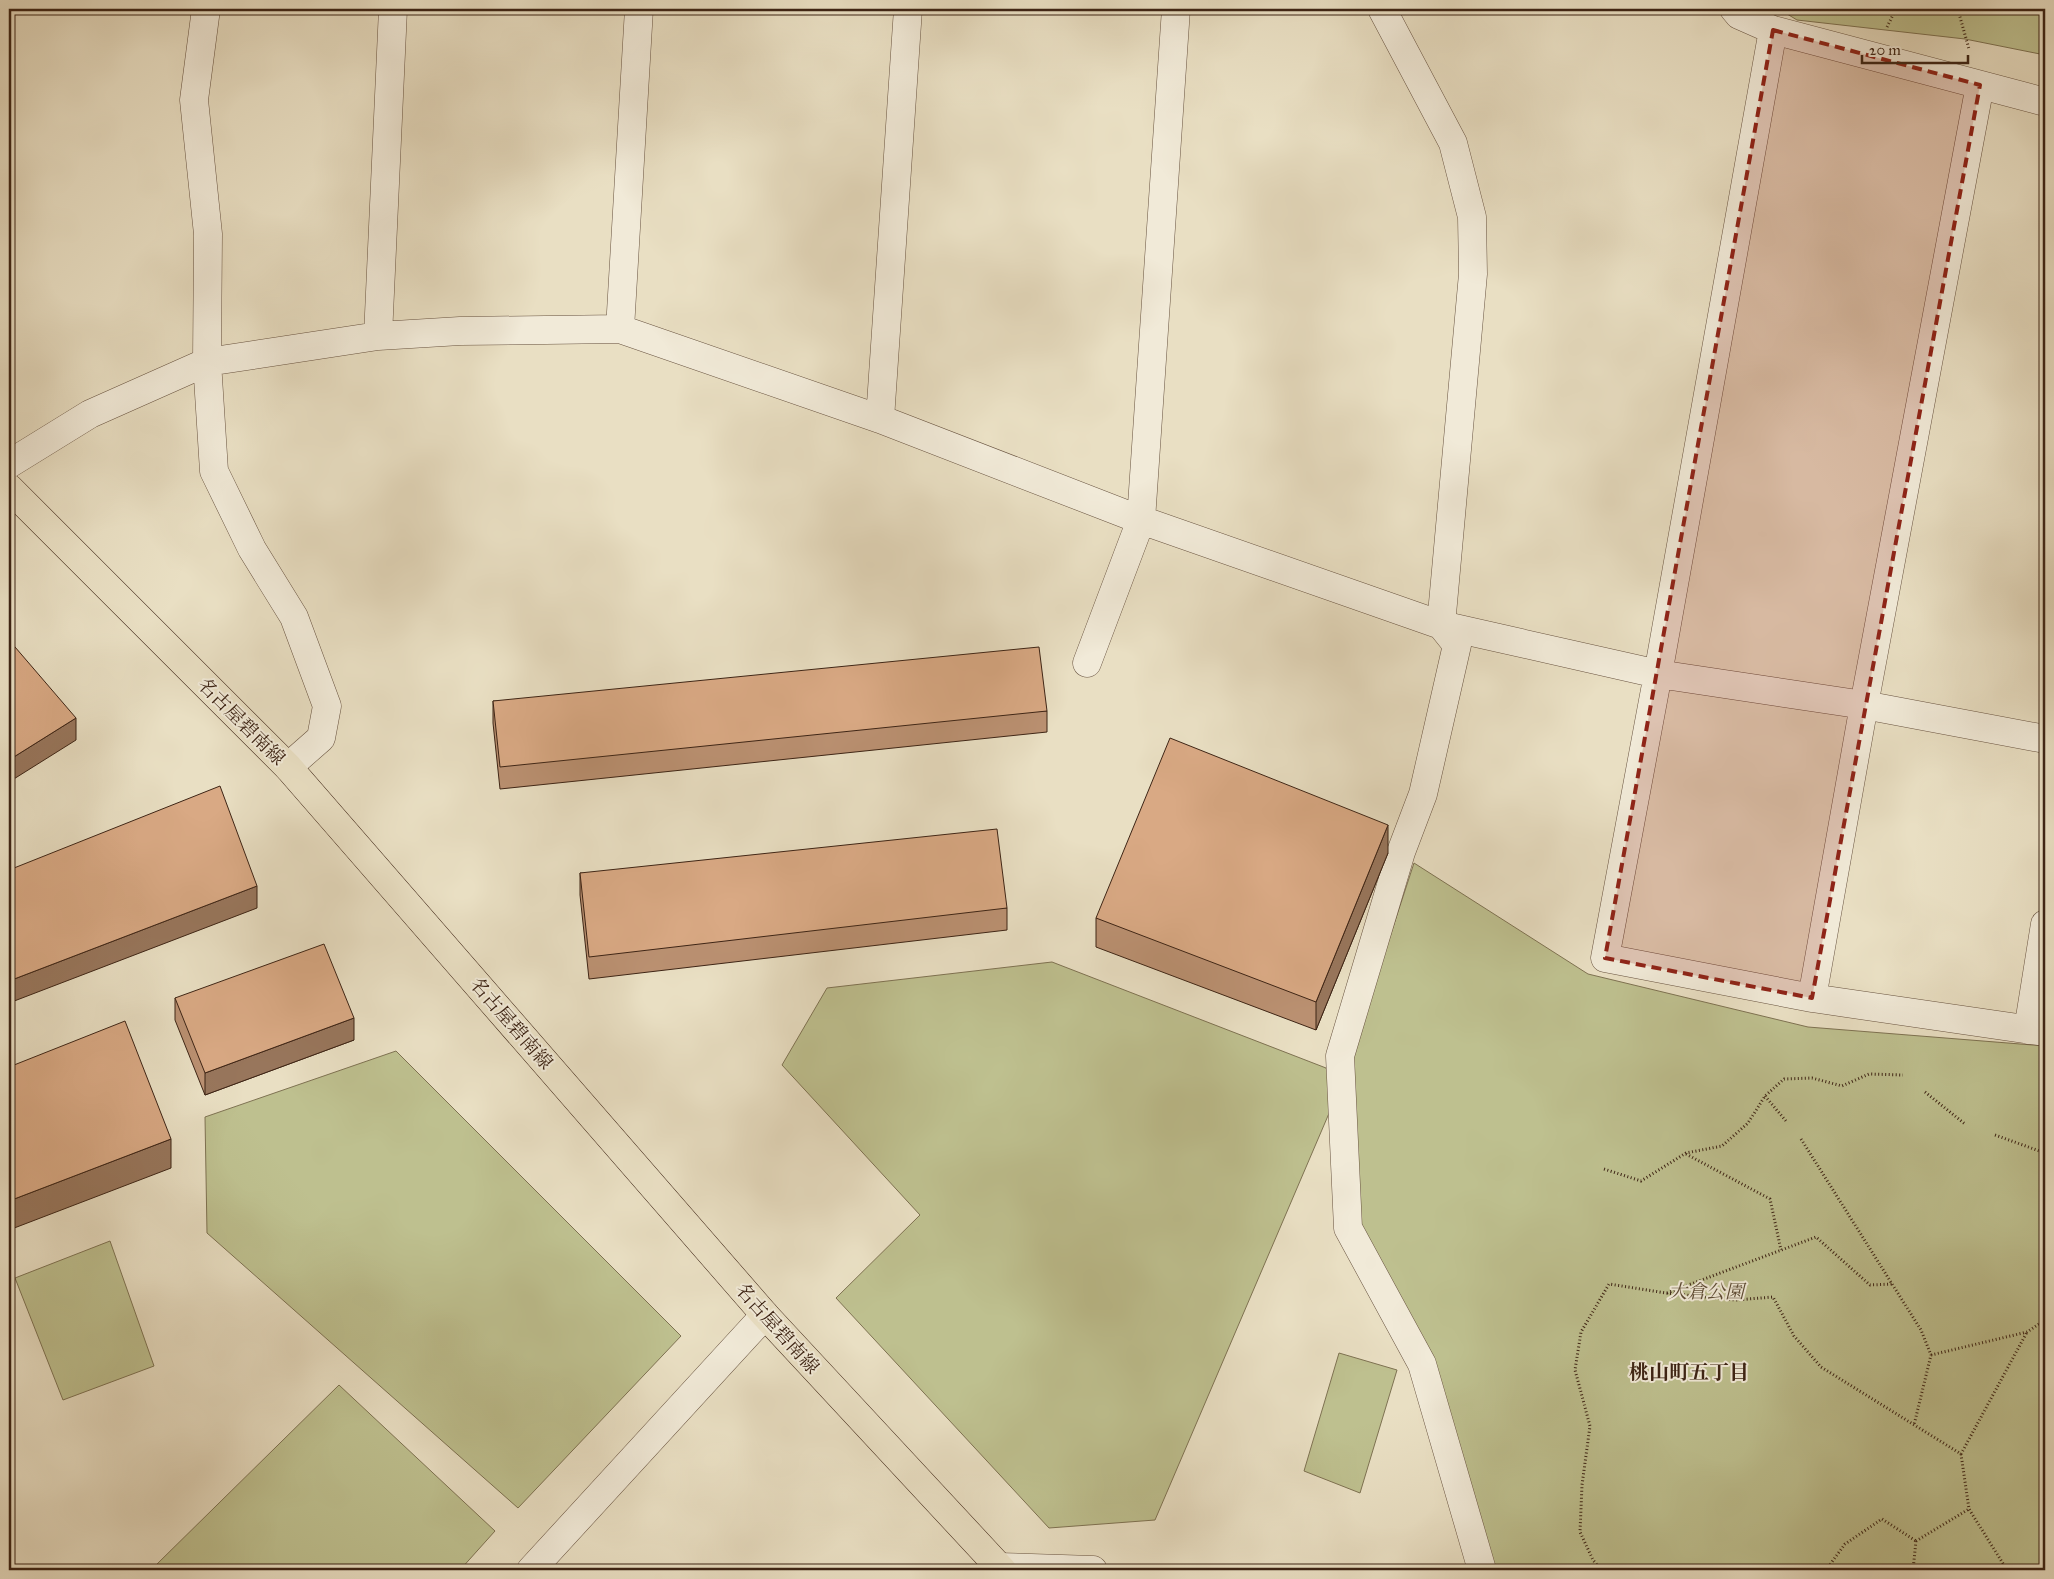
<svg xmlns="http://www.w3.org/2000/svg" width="2054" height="1579" font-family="'IM FELL Great Primer','Noto Serif JP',serif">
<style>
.green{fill:#bec08f;stroke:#7e7252}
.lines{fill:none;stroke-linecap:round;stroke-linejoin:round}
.minor-casing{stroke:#685340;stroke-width:29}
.major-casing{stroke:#3d2415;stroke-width:29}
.path{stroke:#3d2415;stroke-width:3;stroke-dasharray:1 2.5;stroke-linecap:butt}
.minor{stroke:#f1ead8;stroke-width:28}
.major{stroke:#e9dfc3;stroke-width:28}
.wall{fill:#bb9172;stroke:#3d2415}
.shaded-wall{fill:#98765c;stroke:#3d2415}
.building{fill:#d9a984;stroke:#3d2415}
.marked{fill:#8f2418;fill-opacity:0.2;stroke:#8f2418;stroke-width:4;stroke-dasharray:10 6;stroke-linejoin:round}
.labels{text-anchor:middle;stroke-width:4;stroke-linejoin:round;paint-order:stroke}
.street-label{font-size:19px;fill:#3d2415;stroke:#f1ead8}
.park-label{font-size:19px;font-style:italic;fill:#5d4b34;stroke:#f1ead8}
.neighbourhood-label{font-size:20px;font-weight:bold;fill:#3d2415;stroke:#f1ead8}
</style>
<rect width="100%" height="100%" fill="#e9dfc3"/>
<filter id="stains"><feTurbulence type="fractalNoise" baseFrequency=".004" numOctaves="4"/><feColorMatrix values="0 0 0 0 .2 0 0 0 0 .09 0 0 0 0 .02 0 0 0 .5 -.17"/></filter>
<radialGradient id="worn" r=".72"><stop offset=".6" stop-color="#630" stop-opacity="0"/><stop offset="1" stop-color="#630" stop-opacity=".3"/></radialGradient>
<path class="green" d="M1779,9H2045V55L1965,39L1797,20Z
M1414,863L1588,974L1808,1027L2045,1046V1570H1495L1435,1362L1359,1227L1350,1059Z
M1052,962L1326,1068L1336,1097L1155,1520L1049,1528L836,1298L920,1215L782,1065L827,988Z
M396,1051L681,1336L518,1508L207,1233L205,1117Z
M110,1241L154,1366L63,1400L15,1278Z
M1339,1353L1397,1370L1360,1493L1304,1471Z
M339,1385L495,1531L460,1570H158L155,1566Z"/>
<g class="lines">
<g class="minor-casing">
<path id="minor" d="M206,9L194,100L208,234L207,362L214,471L252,549L294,617L327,706L321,738L288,767
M1382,9L1453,143L1472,217L1473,274L1441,625L1457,645L1423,794L1401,852L1340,1056L1348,1228L1422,1364L1482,1570
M1734,9L1739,15L1773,30L2045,102
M1773,30L1658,674L1605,958L1812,998L2045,1032
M620,329L639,9
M378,336L393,9
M880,419L908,9
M9,464L90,414L207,362L378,336L460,331L620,329L880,419L1141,520L1441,625L1658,674L1864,705L2045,739
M1087,663L1141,520L1176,9
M1812,998L1864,705L1980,85
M2028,1030L2045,924
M999,1567L1093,1570
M531,1570L765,1315"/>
</g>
<g class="major-casing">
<path id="major" d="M9,488L288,767L765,1315L1002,1570"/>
</g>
<path class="path" d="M1953,9H1961
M1958,10L1969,49
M1887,27L1896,9
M2041,1063L2045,1072
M1925,1092L1965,1124
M1765,1096L1786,1121
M1995,1135L2045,1153
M1801,1139L1921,1330L1931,1355L1914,1425
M1686,1154L1770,1199L1781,1250
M1604,1169L1641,1181L1686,1153L1722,1146L1748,1123L1765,1096L1784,1079L1812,1078L1842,1086L1869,1074L1903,1075
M1667,1293L1816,1237L1870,1285L1892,1284
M1931,1355L2027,1332L2045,1320
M1961,1454L1969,1509L2007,1570
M1916,1541L1969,1509
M1601,1570L1593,1560L1580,1532L1582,1485L1590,1426L1575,1370L1581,1332L1609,1284L1666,1293L1736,1300L1773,1297L1794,1336L1821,1367L1961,1454L2027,1332
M1826,1570L1845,1544L1882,1519L1916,1541
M1913,1570L1916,1541"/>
<use href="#minor" class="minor"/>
<use href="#major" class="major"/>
</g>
<path class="wall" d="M493,701L1047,711V732L500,789L493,723Z
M1388,853L1316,1030L1096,947V918Z
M580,873L1007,908V930L589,979L580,895Z
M175,998L354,1040L205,1095L175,1020Z"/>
<path class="shaded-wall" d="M76,718V740L9,782V760Z
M1388,825V853L1316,1030V1002Z
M257,886V908L9,1003V981Z
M354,1018V1040L205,1095V1073Z
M171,1139V1168L9,1230V1201Z"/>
<path class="building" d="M9,640L76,718L9,760Z
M1039,647L1047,711L500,767L493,701Z
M1170,738L1388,825L1316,1002L1096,918Z
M220,786L257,886L9,981V870Z
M997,829L1007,908L589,957L580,873Z
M324,944L354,1018L205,1073L175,998Z
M125,1021L171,1139L9,1201V1067Z"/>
<path class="marked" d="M1773,30L1980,85L1812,998L1605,958Z"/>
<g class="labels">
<g class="street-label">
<text transform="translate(242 721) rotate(45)" y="7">名古屋碧南線</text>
<text transform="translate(512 1023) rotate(49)" y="7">名古屋碧南線</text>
<text transform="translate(778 1328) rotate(48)" y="7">名古屋碧南線</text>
</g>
<g class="park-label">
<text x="1706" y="1298">大倉公園</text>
</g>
<g class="neighbourhood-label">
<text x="1689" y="1379">桃山町五丁目</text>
</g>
</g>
<rect width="2054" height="1579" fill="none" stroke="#e9dfc3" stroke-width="30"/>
<rect x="10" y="10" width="2034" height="1559" fill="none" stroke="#3d2415" stroke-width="2.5"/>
<rect x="15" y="15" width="2024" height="1549" fill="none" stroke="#3d2415"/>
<path d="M1862 55v8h106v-8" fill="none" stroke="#3d2415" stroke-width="2.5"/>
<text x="1869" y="55" font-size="15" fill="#3d2415" stroke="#f1ead8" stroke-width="4" paint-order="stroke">20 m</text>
<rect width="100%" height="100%" filter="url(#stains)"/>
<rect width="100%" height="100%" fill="url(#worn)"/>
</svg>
